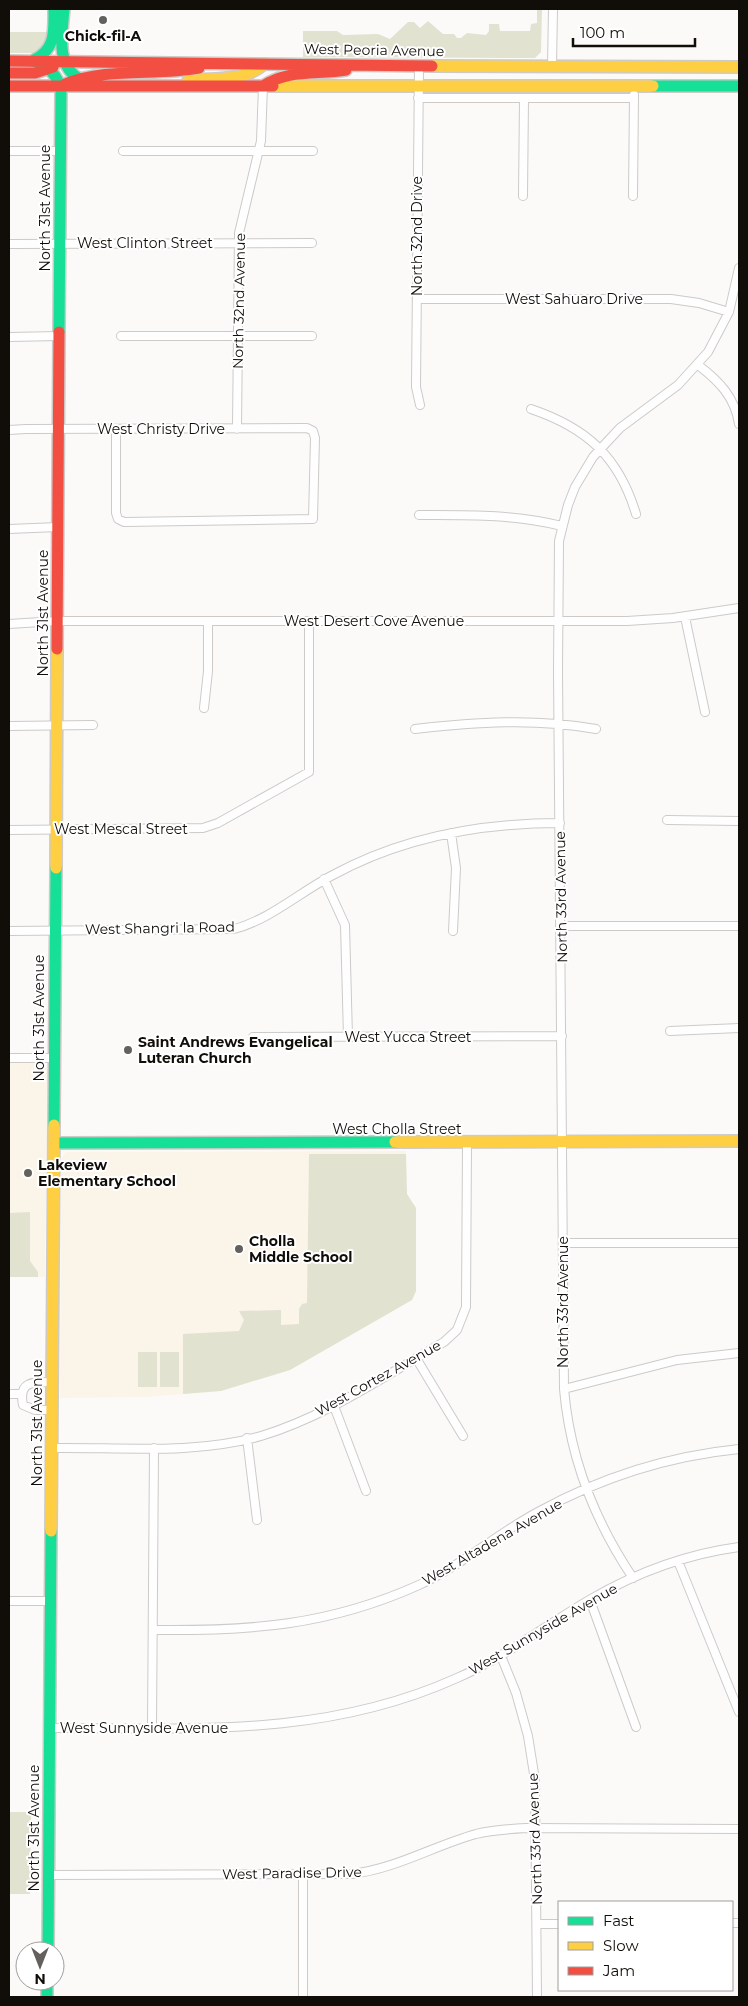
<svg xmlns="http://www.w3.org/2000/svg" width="748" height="2006" font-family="Montserrat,sans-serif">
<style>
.education{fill:#fbf4e8}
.green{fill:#e2e2d1}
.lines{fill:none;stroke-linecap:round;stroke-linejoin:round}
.street-casing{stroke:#cdcac8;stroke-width:10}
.fast-casing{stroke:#cdcac8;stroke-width:14}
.slow-casing{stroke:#cdcac8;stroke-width:14}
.jam-casing{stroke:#cdcac8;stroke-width:14}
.street{stroke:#fffefe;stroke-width:8}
.fast{stroke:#16e098;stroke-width:11}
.slow{stroke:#ffcf43;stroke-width:11}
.jam{stroke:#f24e42;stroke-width:11}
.poi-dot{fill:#63605d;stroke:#fff;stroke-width:2}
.labels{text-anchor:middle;stroke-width:4;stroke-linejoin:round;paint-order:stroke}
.poi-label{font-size:14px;font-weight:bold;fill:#110d09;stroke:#fff;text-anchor:start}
.street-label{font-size:14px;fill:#110d09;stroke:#fff}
</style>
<rect width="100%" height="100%" fill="#fcfaf9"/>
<path class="education" d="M9,1063H39L45,1065L48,1070L45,1277H9Z
M406,1151L407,1194L416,1208V1291L412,1300L290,1370L221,1391L147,1397L60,1398L61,1162L62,1157L66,1152Z"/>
<path class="green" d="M537,9H542L541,52L535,58L303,57V31H337L343,35L378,34L390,39L408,22H414L420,28L428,21L443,34H454L457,38H461L467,33L486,35L489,31V24H499L500,31H530L531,24L537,23Z
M9,32H49L46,43L36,53H9Z
M309,1154H406L407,1194L416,1208V1291L412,1300L290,1370L221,1391L183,1394V1334L239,1331L244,1320L239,1311L281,1310V1325L299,1324V1309L302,1304L307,1303Z
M30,1212V1261L38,1272V1277H9V1213Z
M138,1352H157V1387H138Z
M160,1352H179V1387H160Z
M9,1812H27L31,1816L30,1894H9Z"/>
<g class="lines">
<g class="street-casing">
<path id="street" d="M419,66L416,387L420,405
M552,66L553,9
M418,98H634
M9,151H60
M123,151H313
M523,196L524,98
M633,196L634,95
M9,244L312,243
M417,299H671L699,303L729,312
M121,336H312
M9,337L59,336
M698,365C719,381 735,397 739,424
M531,409C587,428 619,457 636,514
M237,429L239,233L261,141L263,86
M9,430L26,429L307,428L313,431L315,438L313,519L124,522L118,519L116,513V429
M419,515C467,515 514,514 562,526
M9,529L58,527
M685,617L705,712
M9,624L57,621H627L673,618L739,608
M204,708L208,671V621
M9,726L93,725
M415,729C475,722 536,718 596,729
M667,820L739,821
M9,830L203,828L218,823L309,772V621
M451,833L456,868L453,931
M324,879L345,925L348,1037
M561,926H739
M9,931L234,929C269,920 299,893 331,876C400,838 481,823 560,823
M670,1031L739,1028
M253,1037L562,1036
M9,1058H54
M564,1243H739
M416,1358L463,1436
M564,1389L677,1360L739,1353
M9,1394H21
M334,1406L366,1491
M52,1410H35L23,1405C18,1381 33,1382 52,1382
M247,1438L257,1520
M52,1448C120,1447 195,1455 261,1436C327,1416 384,1376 444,1342L457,1330L466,1307L467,1143
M678,1561L739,1712
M633,1578C594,1520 570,1459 564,1389L558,671L559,541L568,505L575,487L593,457L620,428L678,385L708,352L729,312L739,268
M590,1600L636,1727
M9,1601H50
M153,1630C250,1631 328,1626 419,1585C462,1565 497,1534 538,1512C600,1478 669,1456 739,1449
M501,1656L516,1693L528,1736L535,1780L537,1997
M152,1727L154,1448
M49,1728C192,1728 324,1738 457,1678C505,1657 546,1625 591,1599C636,1573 687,1554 739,1547
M48,1875L352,1874C398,1868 433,1846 476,1834C492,1830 509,1829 526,1828L739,1829
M732,1923H739
M537,1924H559
M303,1997V1874"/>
</g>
<g class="fast-casing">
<path id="fast" d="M64,9C62,34 55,66 81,80
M34,60C56,49 54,31 54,9
M33,61C48,66 57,74 61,90L59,332
M653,86H739
M54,1125L56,868
M55,1143L395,1142
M48,1951L51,1531
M47,1981V1997"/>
</g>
<g class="slow-casing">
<path id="slow" d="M432,66L739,67
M188,81C214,77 242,83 264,64
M273,86H653
M56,868L57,649
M395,1142L739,1141
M51,1531L54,1125"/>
</g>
<g class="jam-casing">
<path id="jam" d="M9,61L432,66
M9,73H35L53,67
M65,84C108,67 154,76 199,68
M9,86H273
M263,86C288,69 317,75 346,70
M57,649L59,332"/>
</g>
<use href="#street" class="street"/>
<use href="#fast" class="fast"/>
<use href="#slow" class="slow"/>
<use href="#jam" class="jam"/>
</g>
<g class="poi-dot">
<circle cx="103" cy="20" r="5"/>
<circle cx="128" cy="1050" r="5"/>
<circle cx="28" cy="1173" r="5"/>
<circle cx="239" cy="1249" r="5"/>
</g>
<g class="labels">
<g class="poi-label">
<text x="103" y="41" text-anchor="middle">Chick-fil-A</text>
<text x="138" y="1047">Saint Andrews Evangelical<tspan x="138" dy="16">Luteran Church</tspan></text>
<text x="38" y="1170">Lakeview<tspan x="38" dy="16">Elementary School</tspan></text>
<text x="249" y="1246">Cholla<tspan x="249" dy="16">Middle School</tspan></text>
</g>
<g class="street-label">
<text transform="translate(374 50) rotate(1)" y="5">West Peoria Avenue</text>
<text transform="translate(45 208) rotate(-90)" y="5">North 31st Avenue</text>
<text transform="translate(417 236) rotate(-90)" y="5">North 32nd Drive</text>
<text x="145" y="248">West Clinton Street</text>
<text x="574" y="304">West Sahuaro Drive</text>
<text transform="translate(239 301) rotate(-89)" y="5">North 32nd Avenue</text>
<text x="161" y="434">West Christy Drive</text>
<text transform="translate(43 613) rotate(-90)" y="5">North 31st Avenue</text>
<text x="374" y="626">West Desert Cove Avenue</text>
<text x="121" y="834">West Mescal Street</text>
<text transform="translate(561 897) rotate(-91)" y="5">North 33rd Avenue</text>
<text transform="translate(160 928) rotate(-1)" y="5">West Shangri la Road</text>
<text transform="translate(39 1018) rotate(-90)" y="5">North 31st Avenue</text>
<text x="408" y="1042">West Yucca Street</text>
<text x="397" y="1134">West Cholla Street</text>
<text transform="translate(563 1302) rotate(-90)" y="5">North 33rd Avenue</text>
<text transform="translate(378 1378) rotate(-29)" y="5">West Cortez Avenue</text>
<text transform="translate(37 1423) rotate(-90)" y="5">North 31st Avenue</text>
<text transform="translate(492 1542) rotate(-30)" y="5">West Altadena Avenue</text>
<text transform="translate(543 1629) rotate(-30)" y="5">West Sunnyside Avenue</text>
<text x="144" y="1733">West Sunnyside Avenue</text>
<text transform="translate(34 1828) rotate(-90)" y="5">North 31st Avenue</text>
<text transform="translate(535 1839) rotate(-92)" y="5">North 33rd Avenue</text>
<text transform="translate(292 1873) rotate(-1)" y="5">West Paradise Drive</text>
</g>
</g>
<rect width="748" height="2006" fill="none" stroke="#110d09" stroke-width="20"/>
<rect x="558" y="1901" width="175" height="90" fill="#ffffff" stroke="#a09e9d"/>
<rect x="568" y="1917" width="25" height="8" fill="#16e098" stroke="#a09e9d"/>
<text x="603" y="1926" font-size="15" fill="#110d09">Fast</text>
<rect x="568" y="1942" width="25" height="8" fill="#ffcf43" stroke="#a09e9d"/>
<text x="603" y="1951" font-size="15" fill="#110d09">Slow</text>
<rect x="568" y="1967" width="25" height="8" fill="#f24e42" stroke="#a09e9d"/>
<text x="603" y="1976" font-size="15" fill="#110d09">Jam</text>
<g transform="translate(40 1966) rotate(180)"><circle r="24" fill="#ffffff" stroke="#a09e9d"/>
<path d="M0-4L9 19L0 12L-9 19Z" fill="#63605d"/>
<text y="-8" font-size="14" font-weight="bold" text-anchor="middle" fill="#110d09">N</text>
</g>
<path d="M573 38v8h122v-8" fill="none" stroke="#110d09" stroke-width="2.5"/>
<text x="580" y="38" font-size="15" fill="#110d09" stroke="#ffffff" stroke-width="4" paint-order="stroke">100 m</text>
</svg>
